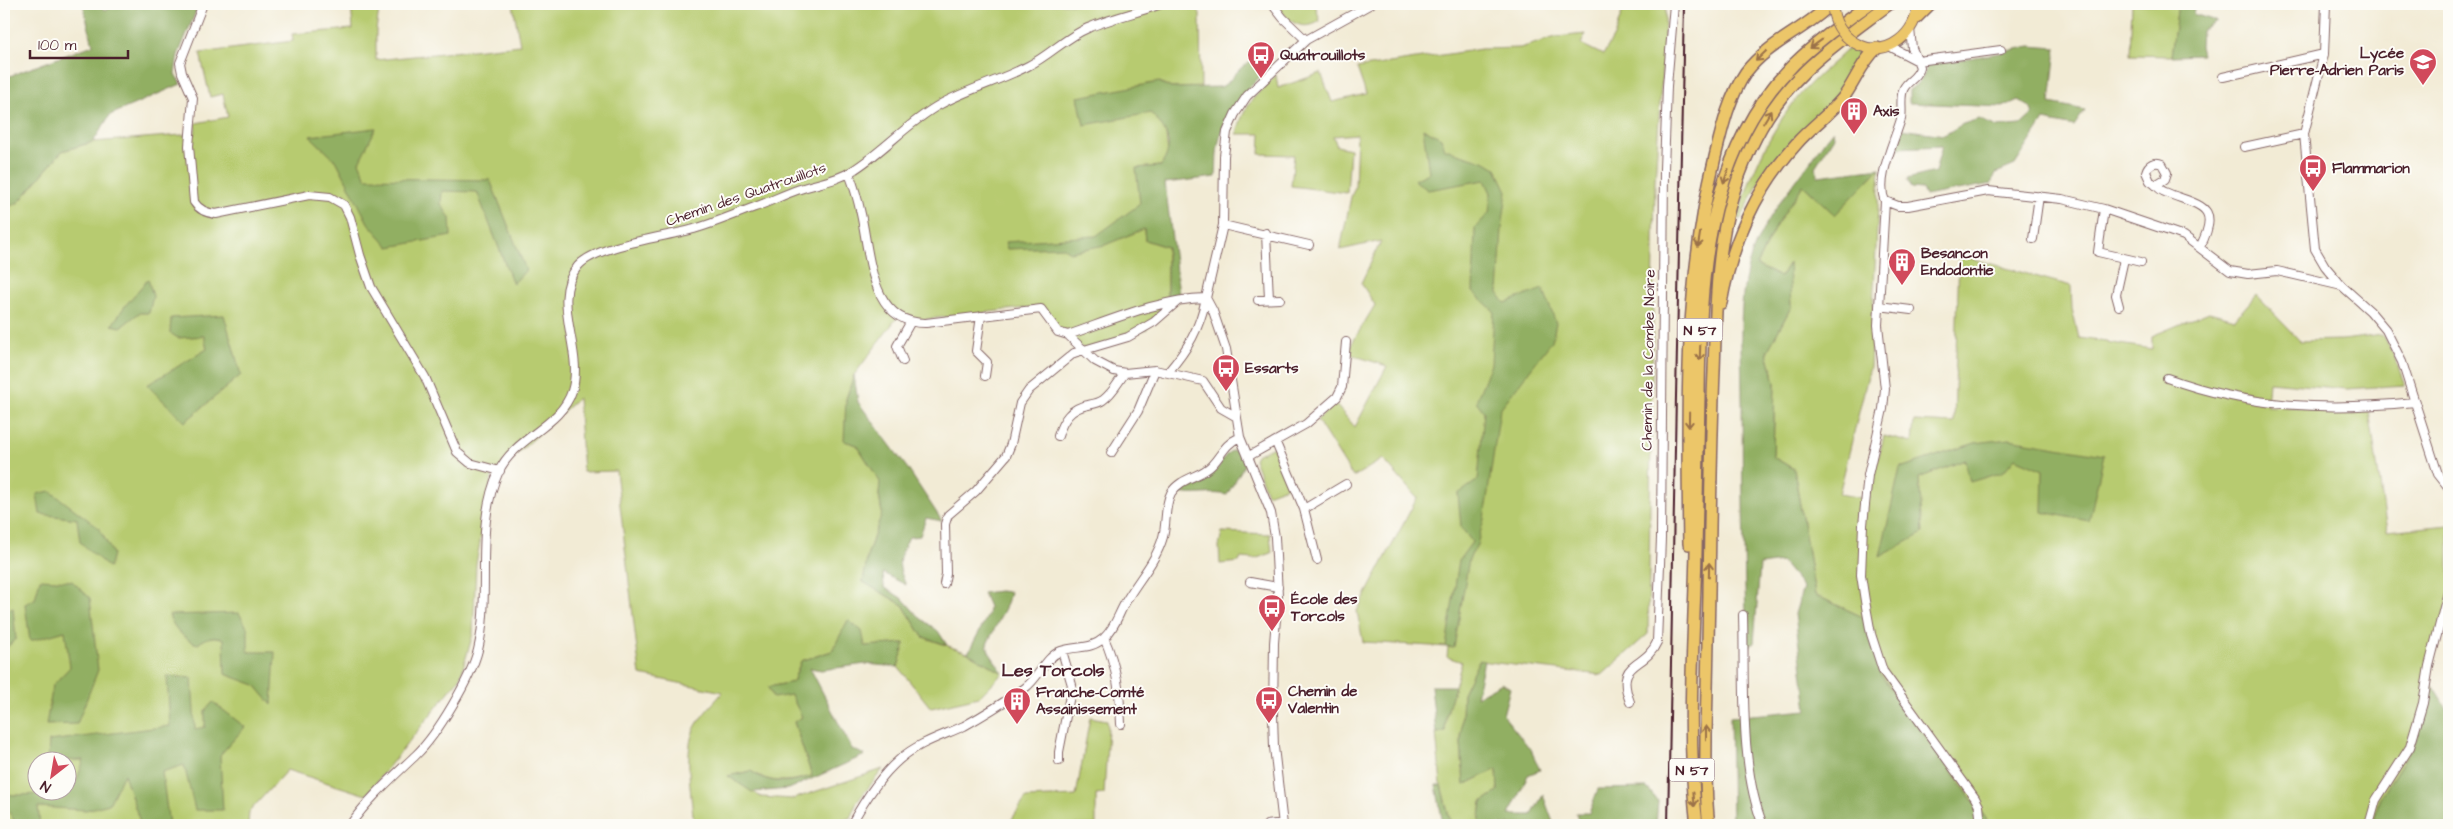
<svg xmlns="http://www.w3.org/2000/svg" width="2453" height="829" font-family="'Architects Daughter',sans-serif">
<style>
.green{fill:#b7cb6f;stroke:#80754d;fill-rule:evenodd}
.forest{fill:#91af62;stroke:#6e6746}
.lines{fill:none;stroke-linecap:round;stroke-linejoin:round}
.minor-casing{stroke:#856666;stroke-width:10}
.major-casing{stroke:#856666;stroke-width:12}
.highway-casing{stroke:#856666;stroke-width:14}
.minor{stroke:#fff;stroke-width:8}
.major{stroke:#ecc669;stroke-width:10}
.highway{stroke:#ecc669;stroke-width:11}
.rail{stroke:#4a1f2b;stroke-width:2}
.major-bridge-casing{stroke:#856666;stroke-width:12;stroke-linecap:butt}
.major-bridge{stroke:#ecc669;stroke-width:10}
.oneway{stroke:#9b724a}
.labels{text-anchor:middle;stroke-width:4;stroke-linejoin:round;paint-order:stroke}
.shield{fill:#fdfcf7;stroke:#806168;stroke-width:1}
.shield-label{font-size:14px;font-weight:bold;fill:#4a1f2b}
.poi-label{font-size:15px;font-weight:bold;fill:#4a1f2b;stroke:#fdfcf7;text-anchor:start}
.street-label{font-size:15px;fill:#4a1f2b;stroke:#fdfcf7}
.quarter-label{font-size:18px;font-weight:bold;fill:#4a1f2b;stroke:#fdfcf7}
</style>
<rect width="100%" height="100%" fill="#fdfcf7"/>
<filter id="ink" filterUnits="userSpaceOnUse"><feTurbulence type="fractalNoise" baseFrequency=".02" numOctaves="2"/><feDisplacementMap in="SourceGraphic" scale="10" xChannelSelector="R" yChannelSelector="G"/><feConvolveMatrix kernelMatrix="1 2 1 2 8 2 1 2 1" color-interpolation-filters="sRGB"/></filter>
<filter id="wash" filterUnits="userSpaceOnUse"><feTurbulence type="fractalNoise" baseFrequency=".0096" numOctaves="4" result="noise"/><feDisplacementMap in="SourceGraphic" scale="20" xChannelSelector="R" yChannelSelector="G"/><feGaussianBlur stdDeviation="1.12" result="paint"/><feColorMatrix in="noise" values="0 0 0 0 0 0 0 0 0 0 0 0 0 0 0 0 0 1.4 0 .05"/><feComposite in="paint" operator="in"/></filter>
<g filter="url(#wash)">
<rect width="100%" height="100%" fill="#f2ebd5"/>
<path class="green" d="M351,4H380L376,30V60L520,45L513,4H1195L1200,14L1201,87L1171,88L1160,82L1168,154L1161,166L1137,168L1145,240L1167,247V298L1147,329L1087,351L1062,333L1042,306L911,321L899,315L854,375L846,399L857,445L881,482L879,495L882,513L868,553L863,582L903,605L923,637L968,653L1003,673L979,697L931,708L898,667L904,643L832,651L801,661L793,682L769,687L791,695L803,717L794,722L812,776C790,782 770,785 751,771L728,776L761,797L793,799L883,769L857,802L850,818L804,825H694C692,801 684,755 693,732C699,717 713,704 723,692L640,675L616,471L583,472L578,398L492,477L476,564L473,634L460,678L366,795L287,770L249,812L248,825H4V209L19,202L62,151L93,142L195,134L196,123L228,117L223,94L210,97L200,53L293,41L292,34L353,29ZM38,762H68V792H38Z
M1277,4H1315L1320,21C1302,33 1285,20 1277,4Z
M1625,4H1666V6L1655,181L1648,634L1602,675L1479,661L1463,693L1461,742L1464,785L1497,769L1498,791L1482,802L1479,825H1451L1441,785L1436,733L1445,732L1446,716L1462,662L1447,657L1448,647L1363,642L1357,611L1417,498L1383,459L1353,477L1317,420L1335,404L1355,427L1387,366L1346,353L1375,305L1361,283L1381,241L1340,250L1351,197L1355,187L1357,134L1333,136L1337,146L1350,149L1347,193L1291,186L1294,155L1260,154L1261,134H1237C1244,103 1255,97 1276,75L1278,88L1321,73L1332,102L1366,94L1357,68L1481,49L1520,48L1556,37L1586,34L1581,44L1603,55L1614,36Z
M2132,4H2178L2171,56L2130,55Z
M1848,49L1863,55L1842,92L1785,147L1765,171L1740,220L1737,218C1753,169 1772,124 1808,86C1820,73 1835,62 1848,49Z
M1880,168L1870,367L1839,494L1868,499L1884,436L1912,443L1914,421L1954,423L1959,255L2071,286L2072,309L2079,338L2152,349V336L2209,312L2235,319L2256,295L2300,341L2342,340L2382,335L2394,356L2405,385L2347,389L2269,382L2267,406L2369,411L2387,531L2449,525V605L2430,670V682L2417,739L2379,800L2373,825H1986L1987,820L1880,674L1865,618L1815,595L1794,469L1773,457L1775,382L1767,352L1791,307L1788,264L1780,277L1756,265L1775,227L1803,185L1835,214Z
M1274,447L1289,486L1267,494L1254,459L1256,455Z
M1222,532L1270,534L1272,553L1254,559L1241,558L1239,562L1220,564L1219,546Z
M1090,717L1107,720L1108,728L1104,794L1096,795V825H1008L1026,798L1076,796Z"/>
<path class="forest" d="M83,4H95L106,10L122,4H199L178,55L175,74L181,84L110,115L93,142L62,151L19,202L4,209V78L93,45Z
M2178,4H2195L2193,14L2216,21L2201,30L2200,46L2202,55L2171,56Z
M2030,46L2056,48L2050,103L2085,110L2074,126L2044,120L2015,165L1996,173L1991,184L1925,196L1922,189L1911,188L1907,179L1935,172L1942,146L1897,148L1902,129L1944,135L1963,124L1979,119L1997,127L2021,125L2033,114L2030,107L2018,100L2003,107L1909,103V90C1919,83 1925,77 1927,65L1999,53Z
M1254,60L1270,67C1247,89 1227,110 1219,141C1216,152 1217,165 1216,177L1165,183L1179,294L1167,298V247L1145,240L1144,229L1105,245L1070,252L1062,247L1007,249L1005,242L1096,236L1140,204L1136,168L1161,166C1175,144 1167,131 1151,113L1084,125L1078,97L1159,82L1171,88L1221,87C1234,80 1238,65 1254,60Z
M376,128L359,162L366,178L490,180L526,270L513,284L477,192L442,191L441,204L450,218L451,236L389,247L368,223L337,162L310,136Z
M1423,128L1441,138L1445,149L1486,162L1496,168L1507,191L1502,229L1498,293L1505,303L1543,289L1556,323L1552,341L1500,409L1484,519L1477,545L1469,559L1454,648L1446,647L1459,560L1472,542L1461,527L1458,494L1478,480L1484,412L1476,401L1491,364L1494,311L1473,292L1475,228L1489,213L1491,193L1485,180L1428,190L1414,180L1429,173Z
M1833,130L1834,137L1815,167L1818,176L1880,168L1835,215L1803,185L1775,227L1756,265L1780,277L1789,263L1791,307L1767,352L1775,382L1773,457L1794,469L1815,595L1865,618L1880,674L1987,820L1986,825H1732L1730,717L1807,710L1795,614L1803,587L1782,562L1760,565L1754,643L1747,648C1744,565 1742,482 1742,399C1742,354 1737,307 1749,263C1759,227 1785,196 1807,166C1816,154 1823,141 1833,130Z
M148,279L153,296L149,313H139L121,327L112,325L125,306Z
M224,315L241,375L185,422L147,385L207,349L204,336L178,338L170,333L171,318Z
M854,375L858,402L908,469L942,521L926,518L920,536L909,537C898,559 896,563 906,585L883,573L884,587L903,599L919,617L938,631L947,645L923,637L903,605L863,582L868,553L882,513L879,495L880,482L857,445L844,441L846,399Z
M2009,439L2104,455L2089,521L2042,512L2043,470L2015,458L2003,472L1970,482L1965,460L1919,478L1923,533L1880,557L1900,468L1975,443Z
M1233,450L1240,452L1246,462L1227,495C1211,491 1196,497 1179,493C1188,483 1204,481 1214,472C1222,465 1223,454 1233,450Z
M50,491L99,528L113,554L109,568L80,542L77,519L40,514L37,494Z
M40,579L72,581L90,598L98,670L77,724L46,725L53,685L70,667L65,631L30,641L25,604L35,599Z
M999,591L1010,592L1007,604L987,644L989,652L1003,673L968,653L988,615L989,607L983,593Z
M13,608L16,639L4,650V611Z
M239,613L248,629V652H275L272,705L255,685L225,674L224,639C214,635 207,637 198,644C187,642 172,627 169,615Z
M848,620L862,631L865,646L905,643L898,667L866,664L821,670L810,668L852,749L865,755L789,789L752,792L728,776L751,771C770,785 790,783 812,776L794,722L802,717L791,695L773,698L768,687L793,682L801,661L832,651Z
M1479,660L1484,661L1476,697L1502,683L1510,688L1503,715L1531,750L1540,770L1528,775L1509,815H1532L1543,795L1554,825H1479L1482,802L1498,791L1497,769L1464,785L1461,742L1463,693Z
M167,676L192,678L195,729L205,727V711L213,702L245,727L220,755L223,810H195L184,765L162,772L169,825H141L124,774L109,804L86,810L38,807L40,825H17L7,809H4V794C25,797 46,792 68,792V787L75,785L84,760L48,761L49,741L170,726Z
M2430,682L2449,713V825H2373L2379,800L2417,739Z
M1431,686H1455L1446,716L1445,732L1436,733Z
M1436,785H1441L1451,825H1443Z
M1647,788L1658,801L1656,825H1579L1576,813H1589L1598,789Z"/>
</g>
<g filter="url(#ink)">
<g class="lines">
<g class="minor-casing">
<path id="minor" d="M203,4L180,63L182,73L193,98L189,146L194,202C199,210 206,213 216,214L309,195L330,197L344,205L350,217L360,255L371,287L425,377L457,452L470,463L500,471
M1272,4L1283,18L1306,40
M2326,4L2324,54L2304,134L2315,249L2325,266L2342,286
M1910,29L1912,48L1920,67C1918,78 1908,80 1904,88C1899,96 1903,110 1901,119C1895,140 1875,180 1885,201L1898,206H1908L1988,191L2062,199L2104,209L2184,236L2230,271L2248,274L2277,271L2342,286L2370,311L2386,330L2402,362L2438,474L2449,488
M1889,46L1918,61
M1918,61L2001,50
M2223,77L2324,54
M2244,147L2304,134
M849,173C854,186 858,200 861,214C870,254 870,324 926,323L1041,309L1058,332L1068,335L1095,361L1114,371L1125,373L1155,370L1203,381L1221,408L1235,416
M2157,184L2165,179L2167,173L2162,164C2155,161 2148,164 2146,172L2150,181C2157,185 2159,190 2165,192C2197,206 2223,203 2200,247
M1885,201L1878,325L1885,389L1883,409L1868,475L1863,525L1861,575L1865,601L1871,634L1883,671L1975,798L1979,806L1981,825
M2104,209L2098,252L2141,262
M1223,225L1309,245
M1266,233L1269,299
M2033,239L2039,196
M1258,300L1280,299
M1879,306L1911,310
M2119,306L2116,295L2124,259
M981,316L976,351L987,362L985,376
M1068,335C1112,320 1159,299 1206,298C1200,328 1188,349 1168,372
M903,361L897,346L910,323
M2167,378C2250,408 2327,411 2415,402
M1058,436C1063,419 1071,408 1088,405C1093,404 1099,403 1103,400C1113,393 1118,382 1125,373
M1276,443L1304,509L1317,560
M1111,453L1138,411L1155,370
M1249,456L1306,424L1337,397L1342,387L1346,342
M1304,509L1346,484
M1250,582L1278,587
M944,584L946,574L945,524L948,515L976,491L1006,456L1011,444L1020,403L1029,390L1074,353L1128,337L1154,322L1178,301
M1743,615C1745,680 1739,766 1763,825
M1104,638C1117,666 1120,694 1121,724
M1630,702C1614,660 1645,670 1657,642L1661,538L1664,169L1667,86L1674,4
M1059,761V752L1072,685L1062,651
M350,825C368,799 393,777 416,755C437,735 471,678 478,650C492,592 473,527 499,471C515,437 561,426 572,391C585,351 549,300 578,266C596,245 666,237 694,229C715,223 735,214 755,207C769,202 783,195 797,190C815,183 835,182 852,171C883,152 907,123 939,105C968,89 999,81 1028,66C1049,56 1066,37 1088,28C1111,18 1137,13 1161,4
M851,825C864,801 880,776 900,759C918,743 942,736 964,726C984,715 1006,701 1025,688C1039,678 1045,657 1061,651C1077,645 1089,651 1104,638C1115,628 1118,615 1125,603C1137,581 1156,562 1163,537C1167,523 1164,507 1171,493C1180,478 1200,477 1211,466C1223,454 1223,445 1240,437
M1267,825L1283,823
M1283,825L1274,747L1273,715L1274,643L1278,595L1275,537L1271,513L1240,437L1226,349L1213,311L1206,298L1223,225L1224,156L1227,132L1235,114L1247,96L1306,40L1371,4
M2369,825L2376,800L2410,747L2423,703L2429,666L2449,588"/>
</g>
<g class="major-casing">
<path id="major" d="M1859,45C1888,58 1917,33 1918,4"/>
</g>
<g class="highway-casing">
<path id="highway" d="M1916,18L1930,4
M1721,303C1732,242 1755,190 1797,143C1811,127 1829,115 1843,98C1855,82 1862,61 1877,48
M1689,544C1687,414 1684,283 1715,157C1722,128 1729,97 1746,72C1769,42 1805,30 1831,4
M1697,825C1686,735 1694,642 1696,551C1697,499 1698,448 1699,396C1700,306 1702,215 1744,133C1776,70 1815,44 1869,4
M1709,825C1705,796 1706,766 1706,736C1707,689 1708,641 1709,594C1710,520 1711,446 1714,371C1717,285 1715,217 1756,137C1788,74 1835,45 1889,4"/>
</g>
<use href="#minor" class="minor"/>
<use href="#major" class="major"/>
<use href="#highway" class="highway"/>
<path class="rail" d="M1668,825C1673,551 1678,278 1684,4"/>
<g class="major-bridge-casing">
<path id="major-bridge" d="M1833,11C1836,27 1844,38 1859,45"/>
</g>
<use href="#major-bridge" class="major-bridge"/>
</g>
<defs><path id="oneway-shaft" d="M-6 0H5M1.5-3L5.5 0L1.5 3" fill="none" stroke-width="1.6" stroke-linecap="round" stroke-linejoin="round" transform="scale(1.25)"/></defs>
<g class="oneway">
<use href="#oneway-shaft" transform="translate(1816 44) rotate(144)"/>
<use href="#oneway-shaft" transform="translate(1761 56) rotate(136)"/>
<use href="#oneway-shaft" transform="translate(1767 117) rotate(-59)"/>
<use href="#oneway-shaft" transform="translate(1726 176) rotate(110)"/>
<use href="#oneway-shaft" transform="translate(1699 240) rotate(99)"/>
<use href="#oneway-shaft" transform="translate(1700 353) rotate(92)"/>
<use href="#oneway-shaft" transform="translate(1689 420) rotate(91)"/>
<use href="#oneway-shaft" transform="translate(1709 570) rotate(-89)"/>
<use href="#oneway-shaft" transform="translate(1706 733) rotate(-90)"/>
<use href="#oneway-shaft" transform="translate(1694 799) rotate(85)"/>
</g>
</g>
<defs>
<g id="bus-pin" transform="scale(1.4375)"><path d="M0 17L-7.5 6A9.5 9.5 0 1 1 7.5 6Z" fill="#d1495b" stroke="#fdfcf7"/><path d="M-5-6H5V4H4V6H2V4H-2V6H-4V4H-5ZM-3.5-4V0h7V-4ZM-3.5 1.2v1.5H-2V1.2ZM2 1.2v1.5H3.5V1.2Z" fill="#fff"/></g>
<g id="school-pin" transform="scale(1.4375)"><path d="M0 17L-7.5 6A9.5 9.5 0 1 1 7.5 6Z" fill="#d1495b" stroke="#fdfcf7"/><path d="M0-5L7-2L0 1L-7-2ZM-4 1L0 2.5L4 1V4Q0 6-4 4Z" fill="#fff"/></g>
<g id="building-pin" transform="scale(1.4375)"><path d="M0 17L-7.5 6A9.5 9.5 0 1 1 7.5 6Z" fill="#d1495b" stroke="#fdfcf7"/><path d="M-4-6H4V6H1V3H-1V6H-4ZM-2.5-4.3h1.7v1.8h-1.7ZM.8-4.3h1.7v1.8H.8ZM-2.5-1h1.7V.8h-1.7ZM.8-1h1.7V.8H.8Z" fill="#fff"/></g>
</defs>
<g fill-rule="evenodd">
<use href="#bus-pin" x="1261" y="55"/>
<use href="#school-pin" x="2423" y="62"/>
<use href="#building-pin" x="1854" y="111"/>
<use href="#bus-pin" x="2313" y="168"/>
<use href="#building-pin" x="1902" y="262"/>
<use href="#bus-pin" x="1226" y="368"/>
<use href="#bus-pin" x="1272" y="608"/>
<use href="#bus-pin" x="1269" y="700"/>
<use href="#building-pin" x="1017" y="701"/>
</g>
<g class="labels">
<g class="shield">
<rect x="1677.5" y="318.5" width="45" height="23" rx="4"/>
<rect x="1669.5" y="758.5" width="45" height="23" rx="4"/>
</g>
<g class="shield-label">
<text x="1700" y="335">N 57</text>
<text x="1692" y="775">N 57</text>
</g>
<g class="poi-label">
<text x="2404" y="58" text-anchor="end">Lycée<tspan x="2404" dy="17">Pierre-Adrien Paris</tspan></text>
<text x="1280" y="60">Quatrouillots</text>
<text x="1873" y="116">Axis</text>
<text x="2332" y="173">Flammarion</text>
<text x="1921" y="258">Besancon<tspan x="1921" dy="17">Endodontie</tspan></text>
<text x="1245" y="373">Essarts</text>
<text x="1291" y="604">École des<tspan x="1291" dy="17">Torcols</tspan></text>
<text x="1288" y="696">Chemin de<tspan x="1288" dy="17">Valentin</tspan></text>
<text x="1036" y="697">Franche-Comté<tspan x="1036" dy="17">Assainissement</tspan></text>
</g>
<g class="street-label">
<text transform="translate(746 194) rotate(-19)" y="5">Chemin des Quatrouillots</text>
<text transform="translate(1648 360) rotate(-89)" y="5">Chemin de la Combe Noire</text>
</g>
<g class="quarter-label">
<text x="1053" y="676">Les Torcols</text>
</g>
</g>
<rect width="2453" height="829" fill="none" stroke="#fdfcf7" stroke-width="20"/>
<g transform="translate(52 776) rotate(211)"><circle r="24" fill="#fdfcf7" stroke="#b5a4a5"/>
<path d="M0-4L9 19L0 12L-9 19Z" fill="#d1495b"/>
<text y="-8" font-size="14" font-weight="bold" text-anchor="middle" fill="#4a1f2b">N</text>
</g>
<path d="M30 50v8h98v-8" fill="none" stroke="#4a1f2b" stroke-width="2.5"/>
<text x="38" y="50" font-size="15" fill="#4a1f2b" stroke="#fdfcf7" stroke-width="4" paint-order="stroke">100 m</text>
</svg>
